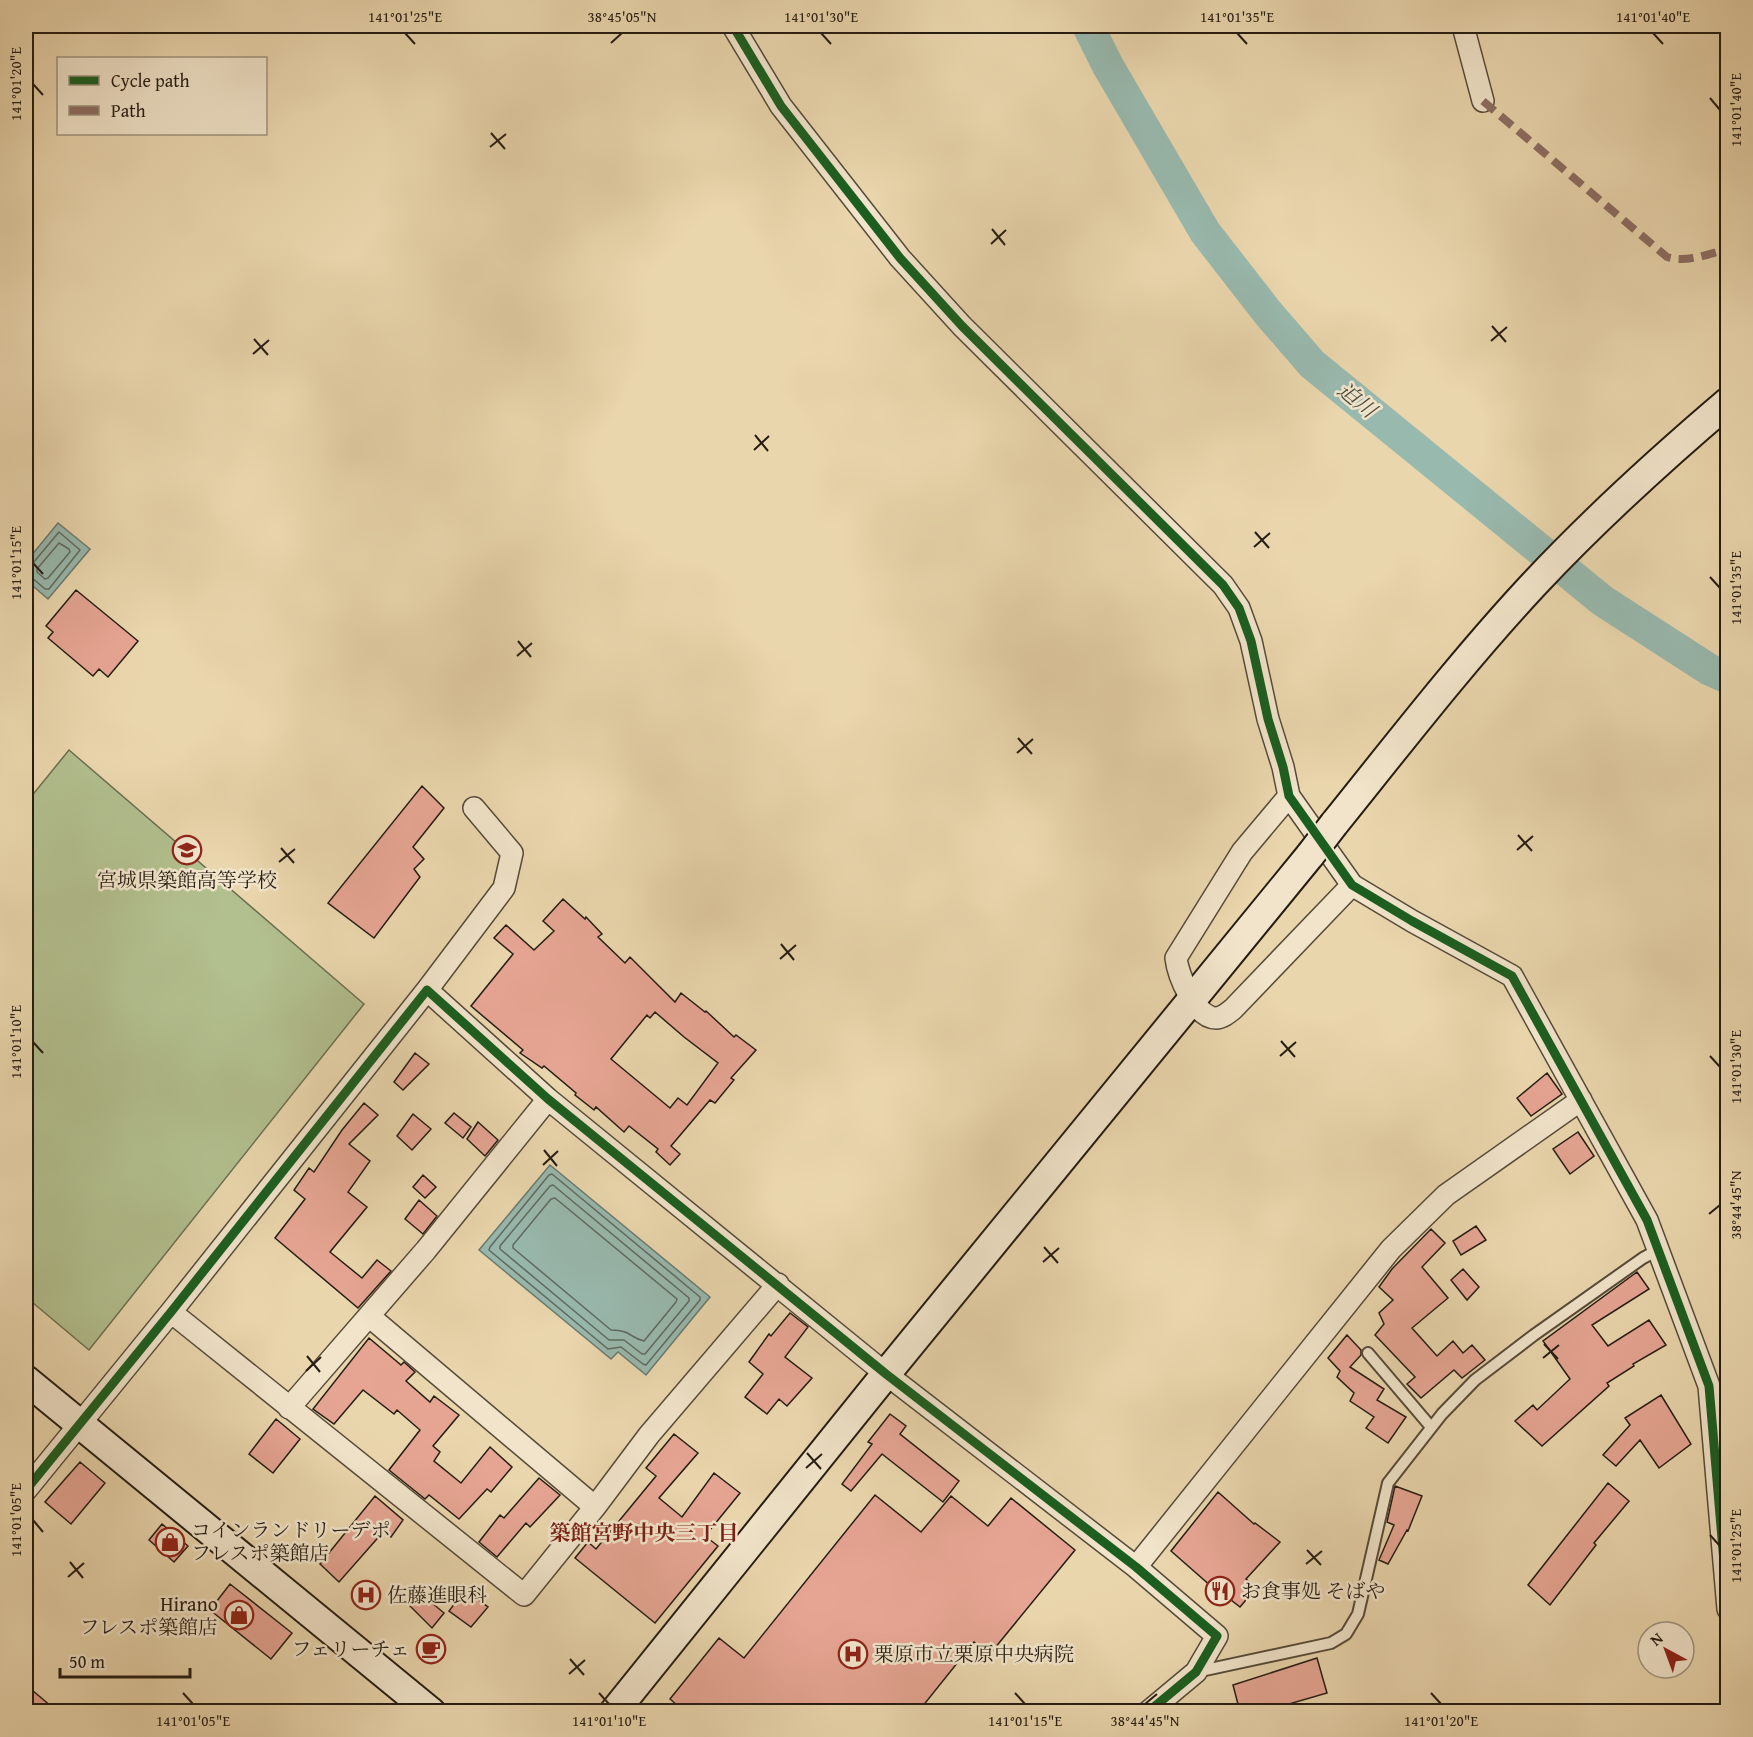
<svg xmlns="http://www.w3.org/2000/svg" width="1753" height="1737" font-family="'Gentium Book Plus','Noto Serif JP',serif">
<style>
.green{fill:#b2bf8e;stroke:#6c6e50;stroke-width:1.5}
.water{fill:#98b9ae;stroke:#6a7a70;stroke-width:1.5}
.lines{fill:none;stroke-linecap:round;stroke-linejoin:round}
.shore{stroke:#5e6a60;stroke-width:1.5}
.river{stroke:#98b9ae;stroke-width:32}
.building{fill:#e6a593;stroke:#251c12;stroke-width:1.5;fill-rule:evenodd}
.lane-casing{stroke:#564a39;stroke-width:14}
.street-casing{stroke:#564a39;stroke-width:24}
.secondary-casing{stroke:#251c12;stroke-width:32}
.lane{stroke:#f1e4ca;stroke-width:10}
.street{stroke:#f1e4ca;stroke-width:21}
.secondary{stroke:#f1e4ca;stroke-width:28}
.secondary-bridge-casing{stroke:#251c12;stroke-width:32;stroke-linecap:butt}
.secondary-bridge{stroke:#f1e4ca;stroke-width:28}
.quiet{stroke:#8d6e63;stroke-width:8;stroke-dasharray:15 8;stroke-linecap:butt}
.cycleway-casing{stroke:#f1e4ca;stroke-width:13}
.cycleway{stroke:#1b5e20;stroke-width:9}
.ticks{fill:none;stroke:#251c12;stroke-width:2}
.labels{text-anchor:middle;stroke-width:5;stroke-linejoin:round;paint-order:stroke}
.poi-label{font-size:20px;fill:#251c12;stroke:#f1e4ca;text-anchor:start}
.water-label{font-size:21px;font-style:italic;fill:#484b41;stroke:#f1e4ca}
.neighbourhood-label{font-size:21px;font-weight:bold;fill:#7a1f14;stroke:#f1e4ca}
.neatline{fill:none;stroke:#251c12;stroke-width:2}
.ticks-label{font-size:15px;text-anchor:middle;fill:#251c12}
</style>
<rect width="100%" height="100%" fill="#ead6ad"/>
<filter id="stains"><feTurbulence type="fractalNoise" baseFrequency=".00333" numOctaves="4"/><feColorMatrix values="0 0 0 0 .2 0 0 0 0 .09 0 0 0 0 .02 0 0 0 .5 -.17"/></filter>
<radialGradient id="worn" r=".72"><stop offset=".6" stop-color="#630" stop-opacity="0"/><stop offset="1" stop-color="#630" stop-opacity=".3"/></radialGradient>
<path class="green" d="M69,750L364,1004L89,1350L26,1297V803Z"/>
<path class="water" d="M58,523L90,549L48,599L26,580V562Z
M550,1165L710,1297L646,1375L618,1352L611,1359L479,1250Z"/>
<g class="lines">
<path class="shore" d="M59,543L69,549L70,552L48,578L45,579L37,572V569Z
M26,565L33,563L59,532L80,550L49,589H45L31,577L26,576
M552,1174L700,1297V1300L646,1365L643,1364L621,1347L608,1349L489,1250L490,1247L549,1175Z
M553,1185L689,1298V1301L645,1354H642L624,1340H609L500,1249V1246L550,1186Z
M555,1198L677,1299L676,1302L644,1341C630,1338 631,1330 611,1330L513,1248V1245L551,1199Z"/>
<path class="river" d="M1088,26L1108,66L1205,232L1268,313L1312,364L1603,601L1710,670L1728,678"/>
</g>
<path class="building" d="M76,590L138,641L108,677L99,669L93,676L48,638L53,632L46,626Z
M422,786L444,808L413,847L424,859L414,869L420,877L374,938L328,903Z
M563,899L585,919L586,917L602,934L598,937L625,963L630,957L675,1002L681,993L705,1012L706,1011L734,1037L736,1035L756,1050L731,1078L734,1080L715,1103L710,1100L671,1146L680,1154L670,1165L656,1152L658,1149L629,1126L624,1132L596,1107L594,1110L575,1095L576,1093L544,1066L542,1068L520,1053L523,1050L471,1006L513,954L494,938L506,925L534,950L554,931L543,921ZM655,1012L684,1037L718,1063L687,1105L678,1098L670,1108L611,1059L647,1015L650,1018Z
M415,1053L429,1064L403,1090L394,1082Z
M1547,1073L1562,1094L1531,1116L1517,1098Z
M364,1103L378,1115L349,1144L370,1161L348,1192L367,1207L330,1252L362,1278L377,1260L391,1271L358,1308L275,1238L305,1199L294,1190L309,1168L314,1172L342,1130Z
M454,1113L471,1127L463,1138L445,1123Z
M413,1114L431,1129L412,1150L397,1136Z
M478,1122L498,1140L485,1156L467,1139Z
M1578,1132L1594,1156L1570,1174L1553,1149Z
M423,1175L436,1187L425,1198L413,1187Z
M419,1200L437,1216L423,1234L405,1219Z
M1476,1226L1486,1240L1461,1255L1453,1241Z
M1431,1229L1445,1243L1422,1267L1448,1298L1412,1328L1437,1356L1453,1341L1463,1353L1472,1345L1485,1360L1462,1378L1454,1370L1421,1398L1407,1384L1415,1377L1375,1335L1384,1324L1379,1313L1393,1300L1379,1287L1392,1269Z
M1463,1269L1479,1287L1467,1300L1451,1280Z
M1637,1272L1649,1289L1592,1325L1608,1346L1649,1320L1666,1345L1633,1364L1634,1366L1607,1383L1609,1386L1542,1446L1515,1421L1533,1405L1537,1410L1570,1379L1543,1341Z
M790,1313L808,1327L785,1357L812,1378L787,1406L779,1399L767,1414L745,1397L763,1374L749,1362L769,1334L771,1336Z
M1347,1335L1361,1350V1355L1350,1367L1384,1389L1377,1400L1406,1417L1388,1443L1366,1428L1374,1417L1350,1401L1354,1393L1337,1377L1340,1371L1328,1358Z
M369,1338L401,1365L404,1362L415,1372L406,1381L430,1402L434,1396L459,1415L433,1446L440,1452L434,1461L461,1483L490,1447L512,1467L491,1492L487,1489L459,1519L429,1495L425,1499L389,1470L420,1430L397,1410L394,1414L363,1390L334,1424L313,1409Z
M1661,1395L1691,1444L1659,1468L1640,1440L1616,1466L1603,1455L1630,1425L1625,1418Z
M890,1414L906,1426L900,1434L959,1481L943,1502L882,1454L851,1491L842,1484L872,1444L868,1442Z
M276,1419L300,1439L273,1473L249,1454Z
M674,1434L698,1453L659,1498L682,1517L714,1473L740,1493L705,1536L718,1546L655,1623L575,1558L588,1542L596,1549L656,1476L646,1468Z
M80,1462L105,1483L71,1524L45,1502Z
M539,1478L560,1495L530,1527L526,1523L497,1557L479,1542L500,1515L504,1518Z
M1608,1483L1629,1501L1594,1543L1596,1545L1550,1605L1528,1585Z
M1395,1486L1422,1496L1408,1531L1407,1530L1388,1564L1379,1560L1394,1525L1387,1522Z
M1218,1492L1254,1524L1255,1523L1280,1542L1246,1579L1256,1588L1240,1607L1213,1586L1212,1587L1171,1551Z
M875,1495L921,1532L951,1496L988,1526L1011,1498L1075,1550L990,1654L974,1642L918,1712H685L670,1699L719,1638L744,1658Z
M375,1496L403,1520L391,1537L383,1532L339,1582L320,1564Z
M162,1524L188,1546L174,1562L149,1540Z
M230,1584L292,1633L271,1659L210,1610Z
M465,1590L488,1607L471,1627L449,1611Z
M420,1593L444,1613L432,1628L410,1606Z
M1317,1658L1327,1693L1261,1712H1240L1233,1685Z
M26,1685L58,1712H26Z"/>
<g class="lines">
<g class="lane-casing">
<path id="lane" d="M1368,1353L1431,1427
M1196,1672L1331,1643L1346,1634L1358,1614L1388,1483L1442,1414L1475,1380L1534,1335L1643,1258L1658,1250"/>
</g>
<g class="street-casing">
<path id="street" d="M733,26L781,106L900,258L962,326L1223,585L1239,608L1251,641L1268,719L1283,767L1289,796L1352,885L1412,921L1512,976L1647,1220L1709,1386L1728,1609
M1463,26L1483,101
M1289,796L1242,852L1176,958C1178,975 1195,1018 1216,1018C1222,1018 1228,1013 1233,1009L1352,885
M427,990L504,888L512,853L474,808
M171,1312L524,1595L595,1507L649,1435L778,1284
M369,1316L595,1507
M289,1408L426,1250L548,1099
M26,1490L171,1312L427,990L548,1099L886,1374L1136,1567L1217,1636L1196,1672L1148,1712
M1136,1567L1391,1249L1446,1195L1581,1100"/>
</g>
<g class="secondary-casing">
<path id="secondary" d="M1334,824C1400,742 1464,659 1535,583C1596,518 1661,459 1728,402
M26,1380L431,1712
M614,1712L886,1374L1311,854"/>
</g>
<use href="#lane" class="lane"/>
<use href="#street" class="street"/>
<use href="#secondary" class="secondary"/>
<g class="secondary-bridge-casing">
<path id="secondary-bridge" d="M1311,854L1334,824"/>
</g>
<use href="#secondary-bridge" class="secondary-bridge"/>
<path class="quiet" d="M1483,101L1667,257C1687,263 1708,254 1728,249"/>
<g class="cycleway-casing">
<path id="cycleway" d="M733,26L781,106L900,258L962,326L1223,585L1239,608L1251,641L1268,719L1283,767L1289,796L1352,885L1412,921L1512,976L1647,1220L1709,1386L1728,1609
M26,1490L171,1312L427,990L548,1099L886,1374L1136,1567L1217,1636L1196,1672L1148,1712"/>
</g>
<use href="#cycleway" class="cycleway"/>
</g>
<path class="ticks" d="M405,33L415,44M821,33L831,44M1237,33L1247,44M1653,33L1663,44M611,43L622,33M33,84L43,95M1710,98L1720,110M491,133L505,149M490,147L506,134M992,229L1005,245M991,244L1006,230M1492,326L1506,342M254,339L268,355M1491,341L1507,327M253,354L269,340M755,435L768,451M754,450L769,436M1255,532L1269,548M1254,547L1270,533M33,563L43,574M1710,577L1720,588M518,641L531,657M517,656L532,643M1018,738L1032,754M1017,753L1033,739M1518,835L1532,851M281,848L294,863M1517,850L1533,836M279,862L295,849M781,944L794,960M780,959L796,945M1281,1041L1295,1057M33,1042L43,1053M1280,1056L1296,1042M1710,1056L1720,1067M544,1150L557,1166M543,1165L558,1151M1709,1214L1720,1205M1044,1247L1058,1263M1043,1262L1059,1248M1544,1344L1558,1359M307,1356L320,1372M1543,1358L1559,1345M306,1371L321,1357M807,1453L821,1469M806,1468L822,1454M33,1520L43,1532M1710,1535L1720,1546M1307,1550L1321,1565M70,1562L83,1578M1306,1564L1322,1551M68,1577L84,1563M570,1659L584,1675M569,1674L585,1660M183,1693L193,1704M599,1693L609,1704M1015,1693L1025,1704M1431,1693L1441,1704M1145,1704L1157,1694"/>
<defs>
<g id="school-ring" transform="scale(1.5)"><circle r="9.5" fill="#f1e4ca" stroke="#8f2418" stroke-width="1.5"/><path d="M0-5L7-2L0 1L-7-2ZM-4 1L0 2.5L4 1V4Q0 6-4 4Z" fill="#8f2418"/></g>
<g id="shop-ring" transform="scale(1.5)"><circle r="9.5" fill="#f1e4ca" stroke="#8f2418" stroke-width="1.5"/><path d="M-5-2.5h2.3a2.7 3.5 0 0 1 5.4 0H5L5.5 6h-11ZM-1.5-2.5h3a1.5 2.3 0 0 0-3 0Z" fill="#8f2418"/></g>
<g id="restaurant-ring" transform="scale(1.5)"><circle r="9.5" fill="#f1e4ca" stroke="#8f2418" stroke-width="1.5"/><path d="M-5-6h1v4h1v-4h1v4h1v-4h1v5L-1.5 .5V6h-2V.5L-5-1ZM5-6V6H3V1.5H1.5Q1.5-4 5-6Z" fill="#8f2418"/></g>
<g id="hospital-ring" transform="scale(1.5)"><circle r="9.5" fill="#f1e4ca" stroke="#8f2418" stroke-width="1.5"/><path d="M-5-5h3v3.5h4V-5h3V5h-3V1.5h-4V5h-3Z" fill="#8f2418"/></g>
<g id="cafe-ring" transform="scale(1.5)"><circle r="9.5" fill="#f1e4ca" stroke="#8f2418" stroke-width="1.5"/><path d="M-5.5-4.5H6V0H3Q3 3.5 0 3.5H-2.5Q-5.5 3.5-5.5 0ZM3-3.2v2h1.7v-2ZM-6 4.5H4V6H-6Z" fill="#8f2418"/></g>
</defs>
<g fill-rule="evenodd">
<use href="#school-ring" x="187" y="850"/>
<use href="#shop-ring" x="170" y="1542"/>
<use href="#restaurant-ring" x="1220" y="1591"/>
<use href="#hospital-ring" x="366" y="1595"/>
<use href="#shop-ring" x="239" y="1615"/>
<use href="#cafe-ring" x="431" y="1649"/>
<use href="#hospital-ring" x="853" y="1654"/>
</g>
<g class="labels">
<g class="poi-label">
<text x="187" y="887" text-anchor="middle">宮城県築館高等学校</text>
<text x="191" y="1537">コインランドリーデポ<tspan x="191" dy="23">フレスポ築館店</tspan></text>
<text x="1241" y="1598">お食事処 そばや</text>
<text x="387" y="1602">佐藤進眼科</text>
<text x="218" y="1611" text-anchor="end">Hirano<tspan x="218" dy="23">フレスポ築館店</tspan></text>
<text x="410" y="1656" text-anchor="end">フェリーチェ</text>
<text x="874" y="1661">栗原市立栗原中央病院</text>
</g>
<g class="water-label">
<text transform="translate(1357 400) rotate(39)" y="7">迫川</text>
</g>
<g class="neighbourhood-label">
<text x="644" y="1540">築館宮野中央三丁目</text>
</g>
</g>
<rect width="1753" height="1737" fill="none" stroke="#ead6ad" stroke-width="66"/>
<rect x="57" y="57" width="210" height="78" fill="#f1e4ca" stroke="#9f9480" stroke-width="1.5"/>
<rect x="69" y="76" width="30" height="9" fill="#1b5e20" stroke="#9f9480" stroke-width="1.5"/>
<text x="111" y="87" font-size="18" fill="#251c12">Cycle path</text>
<rect x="69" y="106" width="30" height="9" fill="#8d6e63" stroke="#9f9480" stroke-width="1.5"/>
<text x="111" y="117" font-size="18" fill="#251c12">Path</text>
<g transform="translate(1666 1650) rotate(319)"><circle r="28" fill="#f1e4ca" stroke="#9f9480" stroke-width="1.5"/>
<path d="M0-4.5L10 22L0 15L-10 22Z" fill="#8f2418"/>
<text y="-9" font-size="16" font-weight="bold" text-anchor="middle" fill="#251c12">N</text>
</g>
<path d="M60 1668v9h130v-9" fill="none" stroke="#251c12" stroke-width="3"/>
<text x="69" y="1668" font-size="18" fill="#251c12" stroke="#f1e4ca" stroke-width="4.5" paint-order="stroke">50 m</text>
<rect x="33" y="33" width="1687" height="1671" class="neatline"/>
<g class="ticks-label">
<text x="405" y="22">141°01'25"E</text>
<text x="622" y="22">38°45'05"N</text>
<text x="821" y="22">141°01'30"E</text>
<text x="1237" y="22">141°01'35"E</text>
<text x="1653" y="22">141°01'40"E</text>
<text transform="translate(16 84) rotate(-90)" y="5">141°01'20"E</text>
<text transform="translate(1736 110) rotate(-90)" y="5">141°01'40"E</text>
<text transform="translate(16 563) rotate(-90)" y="5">141°01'15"E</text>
<text transform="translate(1736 588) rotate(-90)" y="5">141°01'35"E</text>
<text transform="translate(16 1042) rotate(-90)" y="5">141°01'10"E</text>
<text transform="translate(1736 1067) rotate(-90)" y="5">141°01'30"E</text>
<text transform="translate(1736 1205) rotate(-90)" y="5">38°44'45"N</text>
<text transform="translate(16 1520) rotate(-90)" y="5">141°01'05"E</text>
<text transform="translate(1736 1546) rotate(-90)" y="5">141°01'25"E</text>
<text x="193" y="1726">141°01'05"E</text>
<text x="609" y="1726">141°01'10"E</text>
<text x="1025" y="1726">141°01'15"E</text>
<text x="1145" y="1726">38°44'45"N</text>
<text x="1441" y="1726">141°01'20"E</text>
</g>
<rect width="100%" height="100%" filter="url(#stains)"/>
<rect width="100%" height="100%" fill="url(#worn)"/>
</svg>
